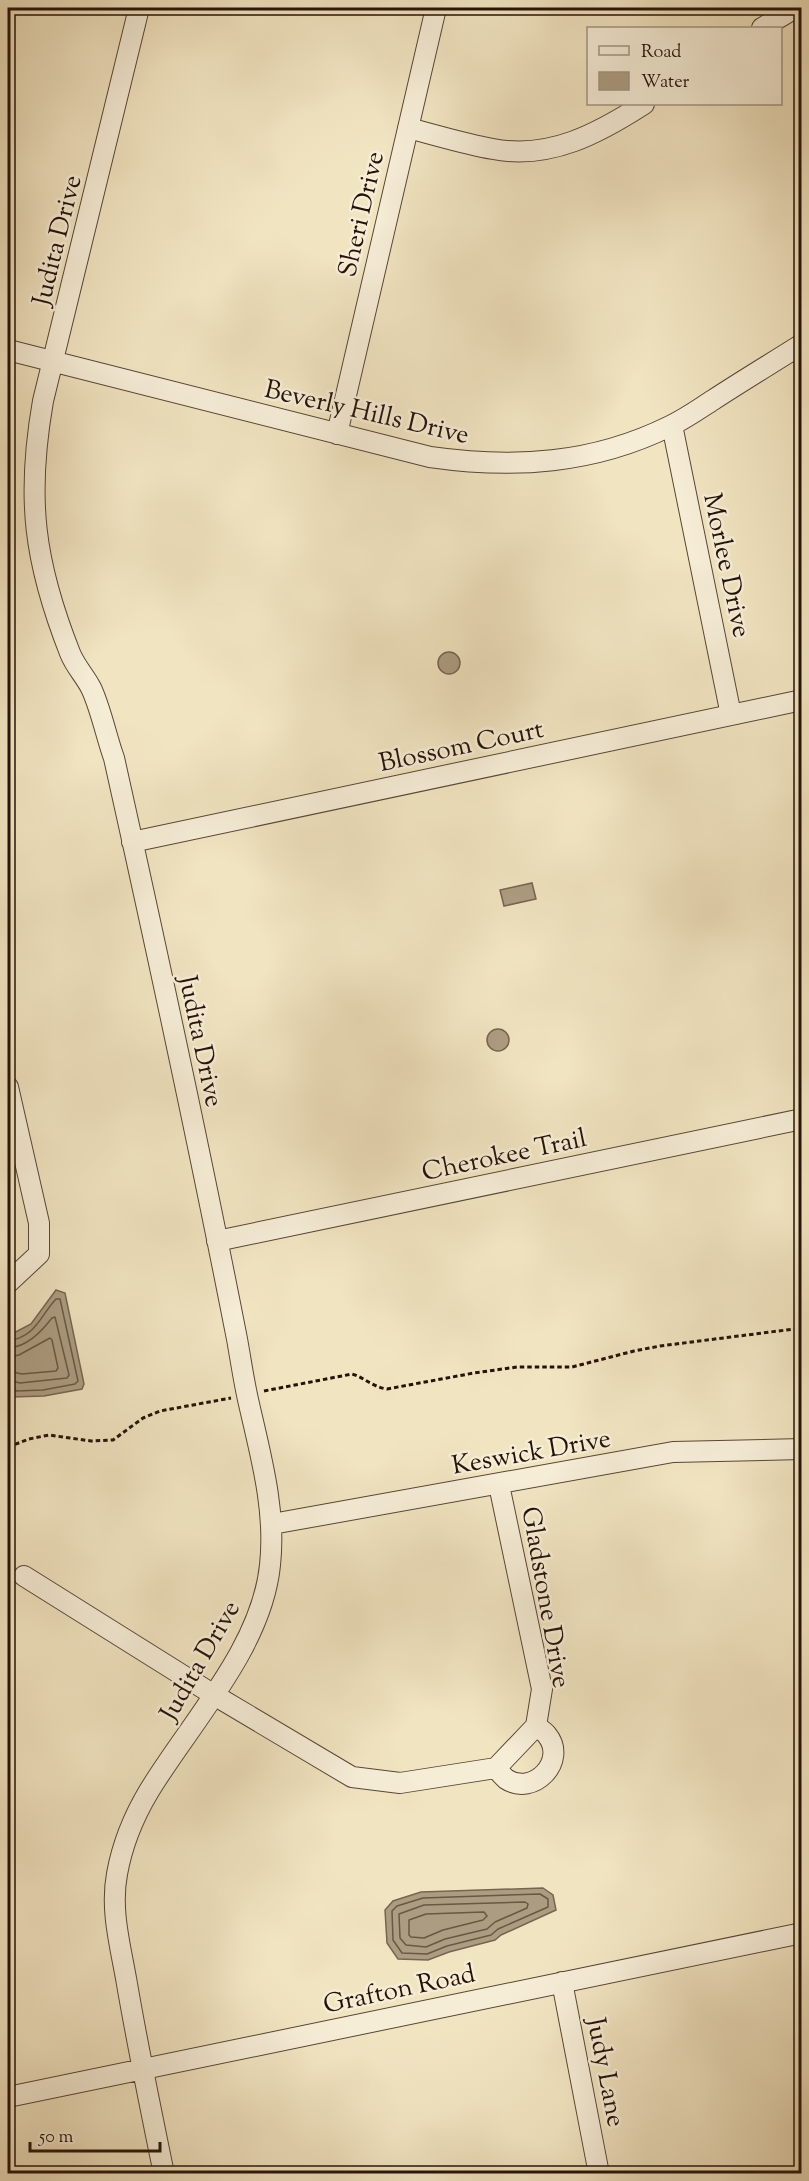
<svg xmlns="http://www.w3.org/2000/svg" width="809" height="2181" font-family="'Sorts Mill Goudy',serif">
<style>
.water{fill:#ac9d82;stroke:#766551;stroke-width:1.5}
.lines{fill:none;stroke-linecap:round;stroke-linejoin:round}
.shore{stroke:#685844;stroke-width:1.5}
.minor-casing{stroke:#584636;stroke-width:22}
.path{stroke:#251207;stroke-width:3;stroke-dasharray:4.5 3;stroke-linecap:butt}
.minor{stroke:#f6edd7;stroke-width:20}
.labels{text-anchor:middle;stroke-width:5;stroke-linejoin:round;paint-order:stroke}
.street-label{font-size:26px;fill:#251207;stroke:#f6edd7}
</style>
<rect width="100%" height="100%" fill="#f1e4c1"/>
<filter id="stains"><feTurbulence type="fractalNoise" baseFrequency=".00333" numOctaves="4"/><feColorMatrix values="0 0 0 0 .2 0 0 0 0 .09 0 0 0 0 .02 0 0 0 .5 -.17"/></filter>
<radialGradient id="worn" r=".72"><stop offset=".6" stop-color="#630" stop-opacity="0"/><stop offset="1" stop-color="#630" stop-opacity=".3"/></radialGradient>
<path class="water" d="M438 663a11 11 0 1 1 22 0a11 11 0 1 1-22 0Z
M532,883L536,899L504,906L500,890Z
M487 1040a11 11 0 1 1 22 0a11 11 0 1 1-22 0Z
M56,1290L65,1293L84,1384L82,1389L44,1396L12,1397L8,1389V1336L31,1324Z
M543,1888L553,1895L556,1910L501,1935L495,1940L449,1952L428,1960L398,1959L387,1943L385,1910L393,1901L421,1892Z"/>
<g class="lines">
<path class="shore" d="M8,1341C36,1337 40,1316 56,1299H60L78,1381L75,1384L43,1390L17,1391L8,1387
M8,1348C27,1347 41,1332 52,1318L55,1317L69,1375L67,1378L20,1383L8,1380
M8,1357L19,1355L50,1338L52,1340L58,1368L56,1371L22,1374L8,1371
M540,1894L548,1899V1907L498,1929L491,1935L447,1946L427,1954L402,1953L393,1940L392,1911L397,1906L423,1898Z
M525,1902L528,1904L527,1908L495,1922L487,1929L445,1939L426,1947L406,1945L400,1938L399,1914L424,1905Z
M484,1912L487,1916L483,1920L443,1930L424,1938L411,1937L409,1935V1920L426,1914Z"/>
<g class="minor-casing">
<path id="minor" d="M139,8L43,401C26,498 34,562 70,653C75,666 85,676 91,688C100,706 107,739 114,758C157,951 199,1145 237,1339C241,1361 244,1383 249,1404C261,1457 276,1510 270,1565C262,1647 191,1722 149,1791C134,1816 122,1846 117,1874C110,1911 121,1948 127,1984C138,2048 151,2111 164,2174
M762,28L795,8
M408,128C436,135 464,144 493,149C550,160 599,133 644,104
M8,350L430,457C514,469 593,464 670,426C685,419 699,409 713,400C742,381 772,363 802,344
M672,425L731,715
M337,434L436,8
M132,842L802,700
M8,1087L39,1223V1254L8,1283
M217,1241L802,1119
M272,1524L673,1452L802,1449
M24,1576L214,1695L352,1777L400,1783L496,1768L536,1726L542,1689L499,1485
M496,1768C499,1772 503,1776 506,1779C533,1797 568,1761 547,1735C545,1732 540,1729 536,1726
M562,1982L599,2174
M8,2097L802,1933"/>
</g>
<path class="path" d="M264,1391L352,1374C365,1378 373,1387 387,1389L474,1373L517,1367H572L634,1351L660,1346L802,1328
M8,1447L29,1439L49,1435L91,1441L113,1440L143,1418L160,1411L231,1398"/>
<use href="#minor" class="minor"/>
</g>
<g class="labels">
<g class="street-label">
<text transform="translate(360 214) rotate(-77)" y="9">Sheri Drive</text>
<text transform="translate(56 240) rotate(-76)" y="9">Judita Drive</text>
<text transform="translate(367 411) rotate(13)" y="9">Beverly Hills Drive</text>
<text transform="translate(728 565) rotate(78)" y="9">Morlee Drive</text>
<text transform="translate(461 745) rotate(-12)" y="9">Blossom Court</text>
<text transform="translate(202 1041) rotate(78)" y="9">Judita Drive</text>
<text transform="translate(504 1154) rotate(-12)" y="9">Cherokee Trail</text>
<text transform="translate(531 1451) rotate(-10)" y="9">Keswick Drive</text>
<text transform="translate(547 1597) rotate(80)" y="9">Gladstone Drive</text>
<text transform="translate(199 1660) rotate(-60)" y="9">Judita Drive</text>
<text transform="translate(399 1988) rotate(-12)" y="9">Grafton Road</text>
<text transform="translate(607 2072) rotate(79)" y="9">Judy Lane</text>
</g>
</g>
<rect width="809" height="2181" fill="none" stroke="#f1e4c1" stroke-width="30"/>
<rect x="9" y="9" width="791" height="2163" fill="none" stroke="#251207" stroke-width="3"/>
<rect x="15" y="15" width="779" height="2151" fill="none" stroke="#251207" stroke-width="1.5"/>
<rect x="587" y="27" width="195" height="78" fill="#f6edd7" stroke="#a29584" stroke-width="1.5"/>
<rect x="599" y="46" width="30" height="9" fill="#f6edd7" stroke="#a29584" stroke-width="1.5"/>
<text x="641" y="57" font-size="18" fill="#251207">Road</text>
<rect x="599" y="72" width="30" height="18" fill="#ac9d82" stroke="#a29584" stroke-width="1.5"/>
<text x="641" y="87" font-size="18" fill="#251207">Water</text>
<path d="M30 2142v9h130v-9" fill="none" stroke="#251207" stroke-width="3"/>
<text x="39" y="2142" font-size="18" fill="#251207" stroke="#f6edd7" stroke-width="4.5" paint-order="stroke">50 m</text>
<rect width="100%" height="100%" filter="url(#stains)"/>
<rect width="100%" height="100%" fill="url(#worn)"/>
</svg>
